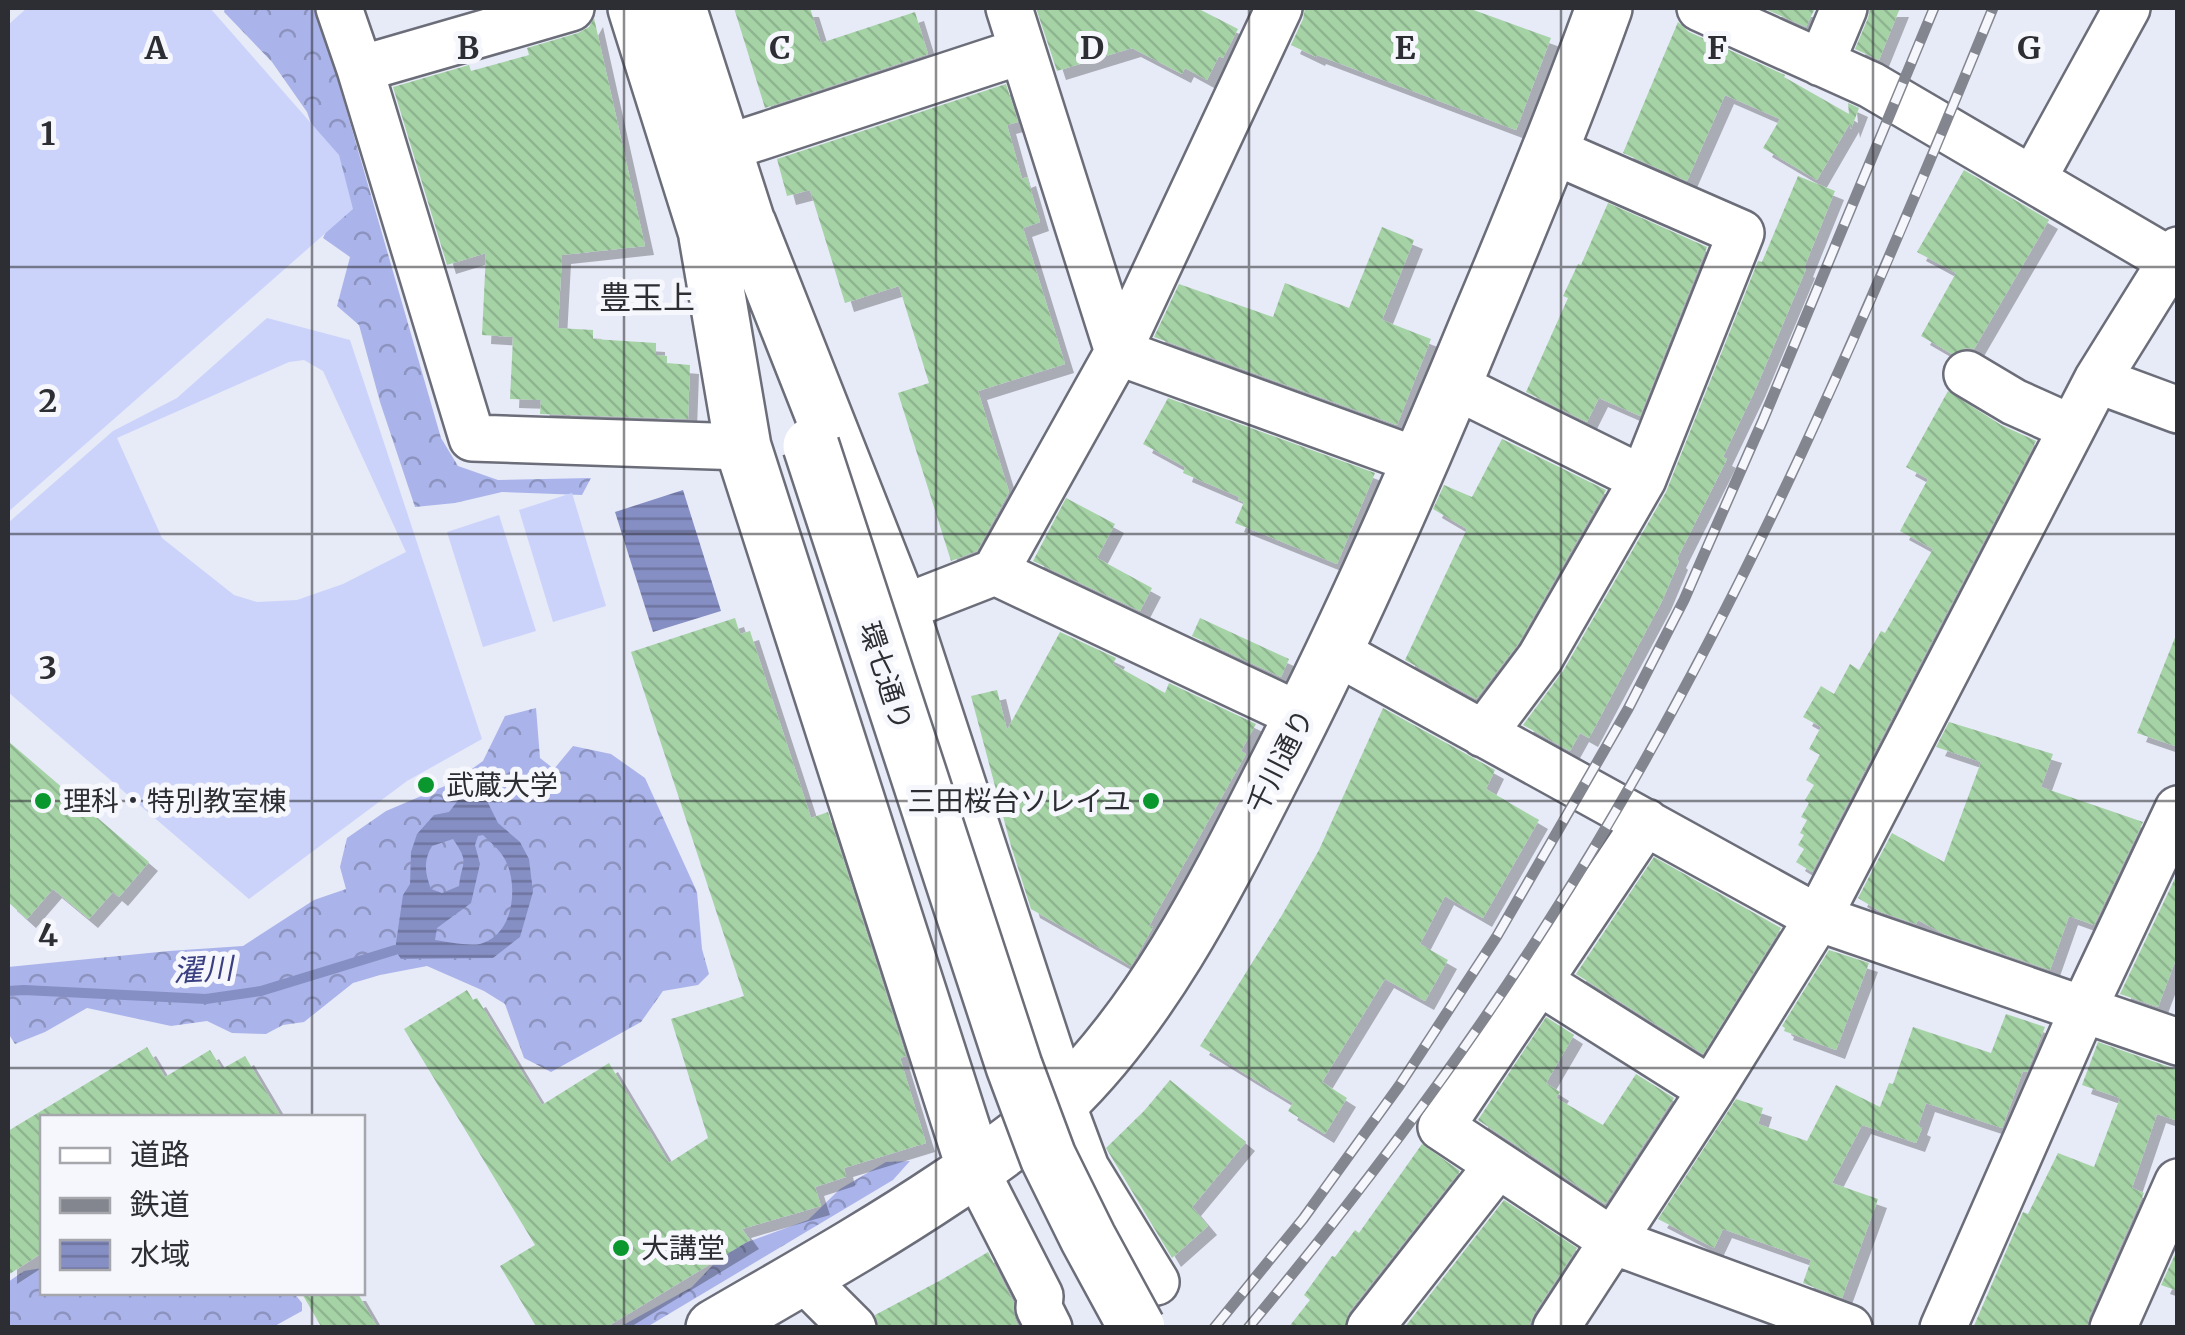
<svg xmlns="http://www.w3.org/2000/svg" width="2185" height="1335" font-family="Merriweather,'Noto Sans JP',serif">
<style>
.forest{fill:url(#forest-crowns)}
.pitch{fill:#cbd3fb;fill-rule:evenodd}
.water{fill:url(#water-rules);fill-rule:evenodd}
.lines{fill:none;stroke-linecap:round;stroke-linejoin:round}
.stream{stroke:#868fc3;stroke-width:10}
.building{fill:url(#building-back-hatch);filter:url(#shadow)}
.minor-casing{stroke:#6b6d79;stroke-width:50}
.major-casing{stroke:#6b6d79;stroke-width:60}
.minor{stroke:#fff;stroke-width:45}
.major{stroke:#fff;stroke-width:55}
.rail-casing{stroke:#84868f;stroke-width:11}
.rail{stroke:#f6f7fd;stroke-width:8;stroke-dasharray:22;stroke-linecap:butt}
.major-bridge-casing{stroke:#6b6d79;stroke-width:60;stroke-linecap:butt}
.major-bridge{stroke:#fff;stroke-width:55}
.grid{fill:none;stroke:#2d2e33;stroke-width:2.5;stroke-opacity:0.55}
.poi-dot{fill:#0a982e;stroke:#f6f7fd;stroke-width:4}
.labels{text-anchor:middle;stroke-width:10;stroke-linejoin:round;paint-order:stroke}
.street-label{font-size:28px;fill:#2d2e33;stroke:#f6f7fd}
.poi-label{font-size:28px;fill:#2d2e33;stroke:#f6f7fd;text-anchor:start}
.water-label{font-size:30px;font-style:italic;fill:#393f80;stroke:#f6f7fd}
.quarter-label{font-size:32px;fill:#2d2e33;stroke:#f6f7fd}
.grid-label{font-size:32px;text-anchor:middle;font-weight:bold;fill:#2d2e33;stroke:#f6f7fd;stroke-width:10;stroke-linejoin:round;paint-order:stroke}
</style>
<defs>
<pattern id="forest-crowns" width="20" height="18" patternUnits="userSpaceOnUse" patternTransform="scale(2.5)"><rect width="20" height="18" fill="#aab4ea"/><path d="M2 6a3 3 0 1 1 6 0M12 15a3 3 0 1 1 6 0" fill="none" stroke="#8b93be"/></pattern>
<pattern id="water-rules" width="6" height="5" patternUnits="userSpaceOnUse" patternTransform="scale(2.5)"><rect width="6" height="5" fill="#868fc3"/><path d="M0 2.5h6" fill="none" stroke="#6e759f"/></pattern>
<pattern id="building-back-hatch" width="6" height="6" patternUnits="userSpaceOnUse" patternTransform="scale(2.5)"><rect width="6" height="6" fill="#a5d3a6"/><path d="M-1 5l2 2M0 0l6 6M5-1l2 2" fill="none" stroke="#8eb58f"/></pattern>
<filter id="shadow"><feDropShadow dx="9" dy="9" stdDeviation="0" flood-color="#0004"/></filter>
</defs>
<rect width="100%" height="100%" fill="#e7eaf7"/>
<path class="forest" d="M225,8H317L441,438L458,466L498,480L591,478L582,495L502,492L455,503L415,507L380,402L359,325L337,306L350,257L323,238L339,205L307,112L272,62L224,12Z
M536,708L540,758L554,769L573,746L611,754L645,778L697,892L702,949L709,974L698,985L663,991L641,1022L551,1072L524,1058L505,1004L484,991L427,966L380,975L353,983L304,1022L283,1025L266,1034L232,1033L207,1021L171,1026L87,1008L45,1032L15,1044L8,1033V967L169,951L243,946L314,900L346,889L340,867L347,838L386,811L452,783L483,761L505,716Z
M910,1161L893,1180L647,1327L618,1328L692,1287L728,1249L808,1220L840,1189L886,1162Z
M42,1268V1292L294,1293L302,1303V1311L273,1327H8V1282L24,1271Z"/>
<path class="pitch" d="M27,8H210L339,155L353,209L8,512V25Z
M267,318L350,340L482,739L407,781L249,899L8,692V523L113,431L177,398ZM304,360L323,371L406,552L343,584L297,600L257,602L234,595L162,538L117,438L289,362Z
M572,493L606,606L553,622L519,510Z
M499,515L536,631L483,647L447,532Z"/>
<path class="water" d="M683,490L721,611L653,632L615,512Z
M477,791L487,801L498,823L520,842L529,859L533,892L520,937L493,958L401,959L395,950L403,895L410,884L411,852L417,834L434,815L449,812L463,794ZM483,835C493,845 503,852 508,866C517,890 513,933 483,943C473,947 447,942 435,940L437,928L471,903L480,864L475,845L478,836ZM453,839C470,864 462,860 459,886L442,893L431,889C425,873 423,861 432,846Z"/>
<g class="lines">
<path class="stream" d="M8,991L24,990L206,999L261,991L395,950"/>
</g>
<path class="building" d="M734,8H810L821,43L915,12L928,54L765,108Z
M1036,8H1197L1238,29L1223,58L1219,56L1207,80L1185,68L1182,74L1132,48L1057,71Z
M1305,8H1468L1551,38L1516,130L1317,55L1316,57L1291,45L1303,19Z
M1763,8H1815L1806,27Z
M1870,8H1900L1879,60L1855,49L1868,18Z
M594,18L645,246L562,255L558,328L593,330V339L656,343V355L667,356V363L690,365L688,419L540,414L541,400L510,399L513,337L482,335L486,253L447,265L393,87L469,65L471,71L529,55L527,48L578,33L589,27Z
M1678,22L1689,32L1785,75L1784,77L1849,114L1848,103L1859,108L1851,129L1850,123L1817,180L1763,148L1780,119L1725,95L1687,181L1623,153Z
M1006,84L1018,122L1007,125L1022,179L1027,177L1040,222L1023,228L1065,364L978,391L1009,492L977,551L951,561L898,393L929,383L899,286L845,303L810,190L787,196L777,159Z
M1964,170L2049,220L1974,349L1966,348L1952,354L1921,336L1956,273L1917,252Z
M1798,176L1835,191L1804,268L1806,269L1756,388L1723,457L1727,459L1677,559L1679,561L1662,601L1589,738L1580,733L1570,751L1523,725L1563,671L1666,492L1758,261L1762,262Z
M1608,203L1707,247L1640,416L1599,398L1587,422L1526,392L1568,298L1563,296L1578,264L1581,265Z
M1382,227L1414,240L1382,320L1431,339L1397,425L1154,337L1179,284L1273,317L1285,283L1349,308Z
M1948,391L2001,425L2036,441L1812,872L1796,862L1804,849L1798,845L1804,835L1800,833L1807,820L1801,817L1809,803L1805,800L1814,785L1806,780L1820,755L1809,749L1821,727L1803,717L1821,686L1834,694L1850,664L1859,670L1881,631L1885,633L1933,549L1900,531L1928,479L1906,467Z
M1168,398L1375,473L1337,564L1235,523L1244,502L1238,500L1239,497L1183,473L1185,467L1143,444Z
M1502,439L1606,490L1518,644L1476,699L1405,660L1467,529L1433,509L1444,485L1472,497Z
M1066,498L1115,524L1097,558L1152,588L1140,611L1033,561Z
M735,618L740,634L750,631L811,818L828,812L906,1056L900,1058L926,1143L844,1168L846,1177L815,1187L821,1206L742,1229L750,1240L605,1328H537L500,1266L535,1245L404,1029L467,990L473,1000L477,998L542,1105L609,1063L669,1163L708,1138L671,1019L744,996L631,652Z
M1200,618L1289,659L1281,677L1192,636Z
M1060,632L1116,658L1113,664L1165,693L1169,683L1256,724L1241,751L1246,754L1149,926L1153,927L1131,966L1031,909L1011,846L971,696L997,690L1007,730Z
M2176,635H2178V747L2137,733Z
M1383,708L1495,770L1486,789L1539,820L1483,918L1445,896L1420,944L1448,960L1425,1001L1385,979L1322,1082L1347,1098L1325,1134L1288,1111L1293,1103L1200,1046L1282,915L1319,850Z
M1949,722L2053,754L2041,787L2143,822L2094,925L2069,916L2050,970L1944,934L1918,920L1916,924L1881,912L1858,898L1892,833L1944,862L1981,762L1936,747Z
M8,741L149,862L119,897L113,892L89,919L53,889L27,919L8,902Z
M1654,857L1781,928L1703,1054L1576,974Z
M2178,872V954L2158,1007L2120,994Z
M1829,950L1869,963L1836,1050L1784,1031L1785,1028L1782,1026Z
M2006,1014L2045,1027L2027,1072L2023,1071L2002,1128L1926,1103L1918,1126L1922,1128L1916,1143L1862,1125L1832,1183L1878,1199L1842,1298L1803,1283L1811,1260L1723,1229L1714,1248L1658,1219L1736,1099L1763,1108L1758,1124L1807,1141L1836,1085L1880,1107L1889,1083L1893,1084L1913,1027L1991,1053Z
M1546,1017L1574,1035L1546,1083L1560,1092L1556,1098L1603,1125L1636,1074L1674,1098L1605,1204L1478,1120Z
M2098,1042L2178,1070V1121L2157,1114L2132,1188L2144,1193L2089,1317L2087,1328H1973L2023,1212L2028,1214L2058,1153L2094,1167L2120,1098L2082,1085Z
M147,1047L165,1077L210,1050L222,1069L245,1056L282,1118H42V1253L8,1275V1131Z
M1170,1080L1246,1142L1192,1207L1208,1226L1172,1258L1106,1148L1144,1111Z
M1422,1144L1460,1171L1349,1312L1344,1328H1288L1310,1300L1304,1295L1332,1256L1335,1257L1355,1230L1359,1233Z
M1504,1200L1577,1248L1534,1314L1528,1328H1404Z
M2178,1248V1291L2161,1285Z
M988,1252L1013,1301L1015,1319L1019,1328H878L875,1315L941,1280Z
M301,1292H357L378,1328H322Z"/>
<g class="lines">
<g class="minor-casing">
<path id="minor" d="M339,8L360,69L472,438L743,447
M1009,8L1118,352L1421,462
M1700,8L1871,85L2178,265
M1821,63L1844,8
M360,69L571,8
M723,149L1022,51
M2033,179L2127,8
M1967,374L2014,402L2072,428
M2097,380L2178,410
M1453,385L1643,479
M995,572L1303,717
M900,609L995,572L1118,352L1279,8
M1336,652L1818,918L2178,1042
M1483,734L1540,658L1643,479L1741,233L1551,150
M1646,822L1441,1127L1613,1241L1849,1328
M1538,981L1711,1090
M1061,1101L1086,1168L1156,1282
M975,1169L1040,1296L1039,1308L1049,1328
M802,1277L853,1328
M1370,1328L1497,1166
M1556,1328L1711,1090L1818,918L2097,380L2178,250
M1943,1328L2083,1010L2178,809
M2113,1328L2178,1182"/>
</g>
<g class="major-casing">
<path id="major" d="M636,8L719,272
M678,8L758,257
M748,224L900,609L1061,1101
M707,236L743,447L975,1169
M714,1328C793,1282 872,1238 948,1187C987,1162 1025,1135 1059,1103C1153,1013 1216,886 1274,772C1350,625 1416,475 1479,322C1523,218 1566,114 1604,8"/>
</g>
<use href="#minor" class="minor"/>
<use href="#major" class="major"/>
<g class="rail-casing">
<path id="rail" d="M1214,1328L1303,1219L1399,1086L1497,936L1628,709L1684,600L1763,420L1934,8
M1248,1328C1356,1198 1458,1064 1548,922C1730,638 1866,319 1993,8"/>
</g>
<use href="#rail" class="rail"/>
<g class="major-bridge-casing">
<path id="major-bridge" d="M811,446L1014,1066L1048,1157L1088,1238L1137,1328"/>
</g>
<use href="#major-bridge" class="major-bridge"/>
</g>
<path class="grid" d="M312,8V1118M624,8V1328M936,8V1328M1249,8V1328M1561,8V1328M1873,8V1328M8,267H2178M8,534H2178M8,801H2178M8,1068H2178M312,1292V1328"/>
<g class="poi-dot">
<circle cx="426" cy="785" r="10"/>
<circle cx="43" cy="801" r="10"/>
<circle cx="1151" cy="801" r="10"/>
<circle cx="621" cy="1248" r="10"/>
</g>
<g class="labels">
<g class="street-label">
<text transform="translate(886 676) rotate(72)" y="10">環七通り</text>
<text transform="translate(1280 761) rotate(-63)" y="10">千川通り</text>
</g>
<g class="poi-label">
<text x="446" y="795">武蔵大学</text>
<text x="63" y="811">理科・特別教室棟</text>
<text x="1131" y="811" text-anchor="end">三田桜台ソレイユ</text>
<text x="641" y="1258">大講堂</text>
</g>
<g class="water-label">
<text transform="translate(203 970) rotate(-3)" y="10">濯川</text>
</g>
<g class="quarter-label">
<text x="647" y="309">豊玉上</text>
</g>
</g>
<g class="grid-label">
<text x="156" y="59">A</text>
<text x="468" y="59">B</text>
<text x="780" y="59">C</text>
<text x="1092" y="59">D</text>
<text x="1405" y="59">E</text>
<text x="1717" y="59">F</text>
<text x="2029" y="59">G</text>
<text x="48" y="145">1</text>
<text x="48" y="412">2</text>
<text x="48" y="679">3</text>
<text x="48" y="946">4</text>
</g>
<rect width="2185" height="1335" fill="none" stroke="#2d2e33" stroke-width="20"/>
<rect x="40" y="1115" width="325" height="180" fill="#f6f7fd" stroke="#a6a7ac" stroke-width="2.5"/>
<rect x="60" y="1148" width="50" height="15" fill="#ffffff" stroke="#a6a7ac" stroke-width="2.5"/>
<text x="130" y="1165" font-size="30" fill="#2d2e33">道路</text>
<rect x="60" y="1198" width="50" height="15" fill="#84868f" stroke="#a6a7ac" stroke-width="2.5"/>
<text x="130" y="1215" font-size="30" fill="#2d2e33">鉄道</text>
<rect x="60" y="1240" width="50" height="30" fill="url(#water-rules)" stroke="#a6a7ac" stroke-width="2.5"/>
<text x="130" y="1265" font-size="30" fill="#2d2e33">水域</text>
</svg>
